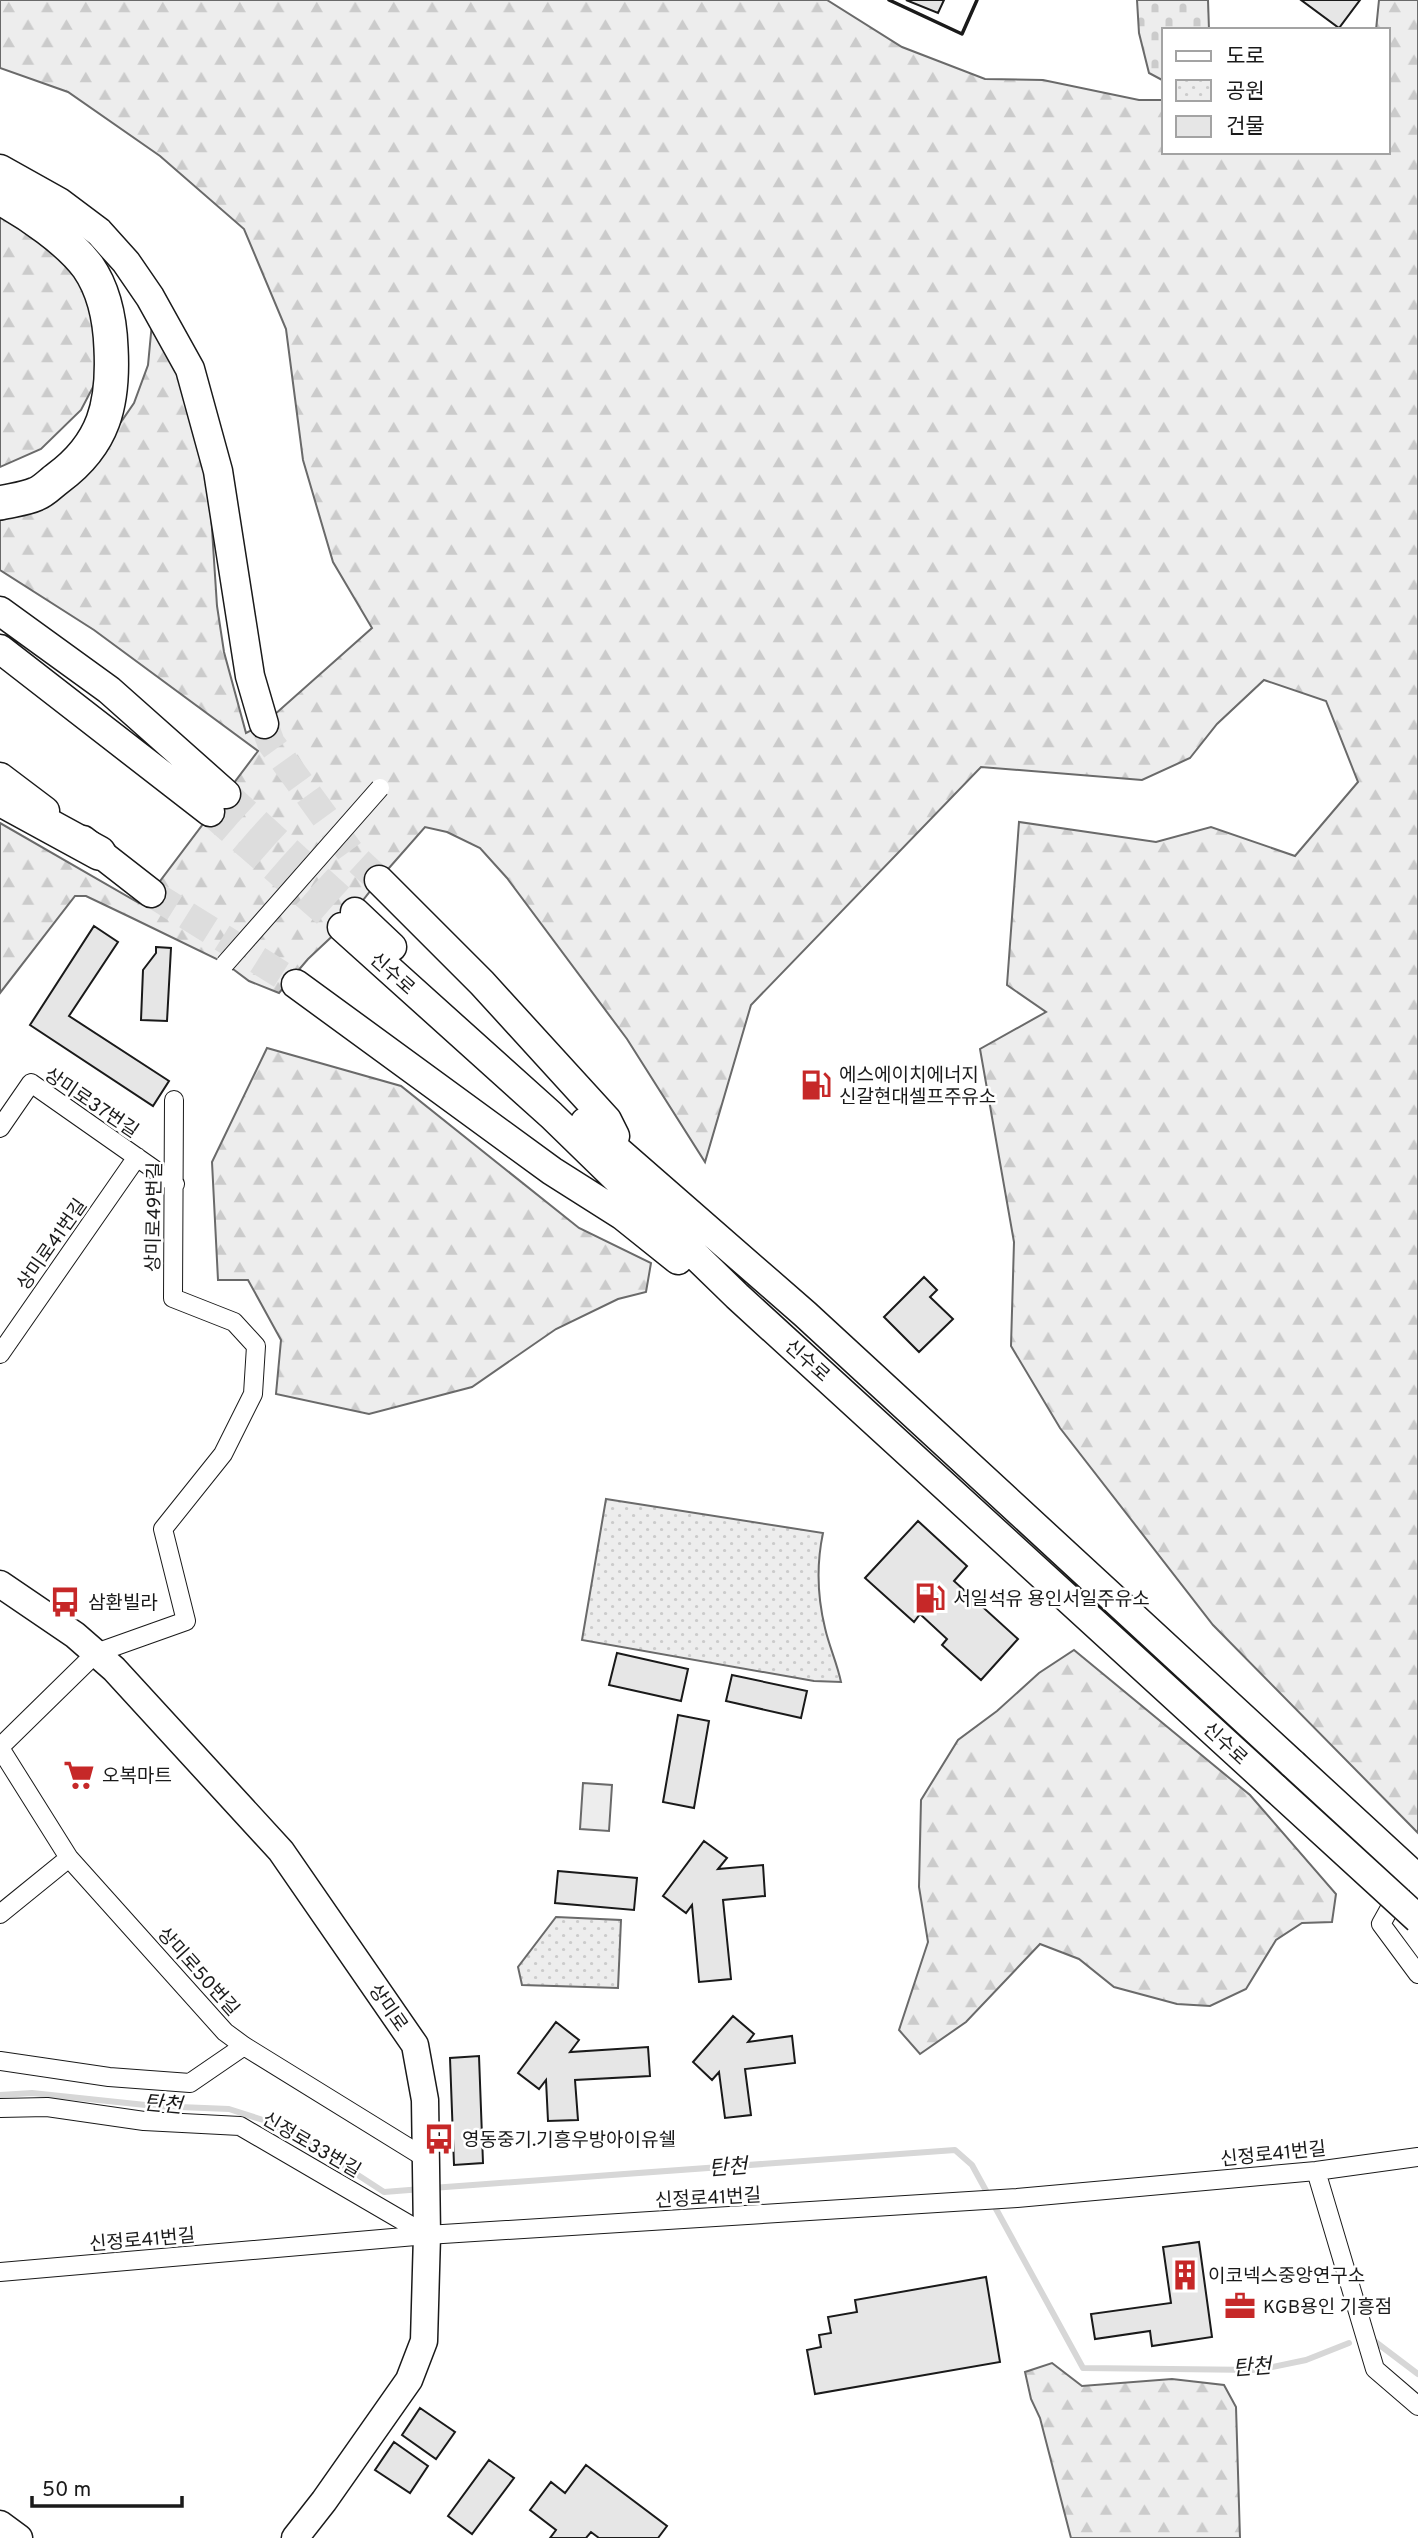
<svg xmlns="http://www.w3.org/2000/svg" width="1418" height="2538" font-family="Overpass,'Noto Sans KR',sans-serif">
<style>
.forest{fill:url(#forest-firs);stroke:#6a6a6a;stroke-width:2}
.cemetery{fill:url(#cemetery-stones);stroke:#6a6a6a;stroke-width:2}
.park{fill:url(#park-dots);stroke:#6a6a6a;stroke-width:2}
.garden{fill:#ededed;stroke:#6a6a6a;stroke-width:2}
.lines{fill:none;stroke-linecap:round;stroke-linejoin:round}
.stream{stroke:#d7d7d7;stroke-width:6}
.building{fill:#e6e6e6;stroke:#1a1a1a;stroke-width:2}
.primary-tunnel{stroke:#ddd;stroke-width:28;stroke-dasharray:28 14;stroke-linecap:butt}
.street-casing{stroke:#1a1a1a;stroke-width:20}
.secondary-casing{stroke:#1a1a1a;stroke-width:29}
.primary-casing{stroke:#1a1a1a;stroke-width:31}
.highway-casing{stroke:#1a1a1a;stroke-width:36}
.street{stroke:#fff;stroke-width:18}
.secondary{stroke:#fff;stroke-width:26}
.primary{stroke:#fff;stroke-width:28}
.highway{stroke:#fff;stroke-width:33}
.street-bridge-casing{stroke:#1a1a1a;stroke-width:20;stroke-linecap:butt}
.primary-bridge-casing{stroke:#1a1a1a;stroke-width:31;stroke-linecap:butt}
.street-bridge{stroke:#fff;stroke-width:18}
.primary-bridge{stroke:#fff;stroke-width:28}
.wall{stroke:#1a1a1a;stroke-width:3.5}
.labels{text-anchor:middle;stroke-width:5;stroke-linejoin:round;paint-order:stroke}
.street-label{font-size:19px;fill:#1a1a1a;stroke:#fff}
.poi-label{font-size:19px;fill:#1a1a1a;stroke:#fff;text-anchor:start}
.water-label{font-size:21px;font-style:italic;fill:#1a1a1a;stroke:#fff}
</style>
<defs>
<pattern id="forest-firs" width="22" height="20" patternUnits="userSpaceOnUse" patternTransform="scale(1.75)"><rect width="22" height="20" fill="#ededed"/><path d="M5 1l3.5 6h-7zM16 11l3.5 6h-7z" fill="#cbcbcb"/></pattern>
<pattern id="cemetery-stones" width="16" height="16" patternUnits="userSpaceOnUse" patternTransform="scale(1.75)"><rect width="16" height="16" fill="#ededed"/><path d="M2 7V4a2 2 0 0 1 4 0v3zM10 15v-3a2 2 0 0 1 4 0v3z" fill="#cbcbcb"/></pattern>
<pattern id="park-dots" width="8" height="8" patternUnits="userSpaceOnUse" patternTransform="scale(1.75)"><rect width="8" height="8" fill="#ededed"/><path d="M2 2h.1M6 6h.1" fill="none" stroke="#cbcbcb" stroke-width="1.8" stroke-linecap="round"/></pattern>
</defs>
<rect width="100%" height="100%" fill="#fff"/>
<path class="forest" d="M0,0H827L902,47L985,79L1043,80L1139,100H1164V152H1388V30H1376L1379,0H1418V1833L1213,1625L1060,1428L1011,1346L1014,1242L980,1049L1046,1012L1007,985L1019,822L1156,842L1211,827L1295,856L1358,782L1326,701L1264,680L1217,724L1190,758L1142,780L981,767L751,1005L705,1162L627,1039L507,878L480,848L447,832L425,827L382,876L342,927L308,959L279,993L249,981L225,963L130,917L86,896H75L0,993V823L139,903L151,893L258,751L94,630L0,570V509L110,438L134,403L148,365L152,323L159,311L209,483L217,606L224,652L246,733L264,724L372,628L333,562L303,460L286,329L244,229L160,156L68,92L0,68Z
M0,211L80,261L103,368L81,410L41,449L0,467Z
M267,1048L401,1086L579,1228L651,1263L646,1292L618,1299L556,1329L472,1387L369,1414L276,1394L281,1340L248,1280H218L212,1162Z
M1074,1650L1250,1795L1336,1894L1332,1922L1302,1923L1276,1940L1246,1989L1210,2006L1177,2004L1114,1987L1079,1959L1040,1944L966,2022L920,2054L899,2030L928,1942L919,1887L921,1800L958,1740L997,1711L1039,1673Z
M1052,2363L1082,2386L1172,2379L1224,2385L1236,2407L1240,2538H1071L1040,2418L1031,2399L1025,2372Z"/>
<path class="cemetery" d="M1137,0H1208L1209,30H1164V81L1149,73L1139,33Z"/>
<path class="park" d="M606,1499L823,1533C816,1566 817,1595 825,1628C829,1646 837,1663 841,1682L814,1681L582,1640Z
M556,1917L621,1920L618,1988L522,1985L518,1967Z"/>
<path class="garden" d="M583,1783L612,1785L609,1831L580,1829Z"/>
<g class="lines">
<path class="stream" d="M0,2095L32,2093L155,2106L229,2109L263,2120L301,2138L384,2192L422,2189
M432,2188L955,2150L972,2165L1083,2368L1258,2370L1306,2360L1349,2343
M1369,2337L1418,2374"/>
</g>
<path class="building" d="M906,0H944L938,13Z
M1301,0H1360L1339,28Z
M94,926L118,942L69,1016L169,1081L153,1106L30,1025Z
M156,947L171,948L167,1021L141,1020L143,970L156,953Z
M924,1277L937,1290L930,1297L953,1319L919,1352L884,1317Z
M918,1521L967,1566L954,1581L1018,1639L981,1680L942,1645L947,1639L920,1614L914,1622L865,1578Z
M617,1653L688,1669L681,1701L609,1685Z
M732,1675L807,1691L801,1718L726,1701Z
M678,1715L709,1721L694,1808L663,1802Z
M704,1841L727,1858L718,1869L763,1865L765,1896L723,1900L731,1979L699,1982L692,1905L686,1913L663,1896Z
M558,1871L637,1878L634,1910L555,1903Z
M733,2016L754,2034L748,2042L792,2036L795,2063L745,2069L751,2115L725,2118L719,2072L712,2080L693,2062Z
M556,2022L579,2040L570,2052L648,2047L650,2076L575,2080L578,2120L548,2121L546,2080L539,2089L518,2073Z
M479,2056L483,2163L454,2165L450,2058Z
M1199,2242L1212,2337L1152,2346L1150,2331L1095,2339L1091,2314L1171,2303L1163,2247Z
M986,2277L1000,2362L815,2394L807,2350L821,2347L819,2335L831,2333L828,2317L857,2312L855,2300Z
M420,2408L455,2432L436,2459L402,2435Z
M394,2442L428,2466L410,2493L375,2470Z
M489,2460L514,2478L472,2534L448,2516Z
M586,2465L667,2526L658,2538H599L591,2532L586,2538H550L556,2530L530,2510L551,2482L565,2493Z"/>
<g class="lines">
<path class="primary-tunnel" d="M264,724L271,743L353,856L379,880
M226,794L355,912
M210,812L342,927
M151,893L296,984"/>
<g class="street-casing">
<path id="street" d="M0,1128L31,1083L175,1184
M0,1354L137,1157
M0,1747L96,1653L186,1621L163,1529L223,1454L253,1394L256,1346L234,1322L173,1298L174,1100
M0,1748L69,1858L225,2032L244,2046L427,2159
M1400,1890L1381,1924L1418,1974
M0,1914L69,1858
M0,2061L109,2077L190,2083L244,2046
M0,2108L47,2107L144,2121L240,2126L427,2235
M1316,2171L1375,2369L1418,2406
M0,2272L427,2235L1017,2198L1316,2171L1418,2157"/>
</g>
<g class="secondary-casing">
<path id="secondary" d="M0,1584L75,1635L114,1669L281,1851L415,2045L425,2100L427,2235L424,2341L409,2380L324,2501L295,2538
M0,2524L19,2538"/>
</g>
<g class="primary-casing">
<path id="primary" d="M0,169L59,202L99,232L126,262L150,297L190,369L218,471L250,676L264,724
M0,611L109,690L226,794
M0,649L210,812
M0,777L45,811
M83,840L151,893
M379,880L482,983L607,1120L615,1136
M355,912L392,947
M342,927L551,1115L737,1296L1276,1789
M296,984L552,1171L623,1216L678,1260
M585,1122L805,1314L1293,1764"/>
</g>
<g class="highway-casing">
<path id="highway" d="M0,198C28,213 69,241 88,267C104,290 110,321 111,348C114,404 104,444 58,478C51,483 44,491 36,494C25,499 12,500 0,503
M0,799L99,853"/>
</g>
<use href="#street" class="street"/>
<use href="#secondary" class="secondary"/>
<use href="#primary" class="primary"/>
<use href="#highway" class="highway"/>
<g class="street-bridge-casing">
<path id="street-bridge" d="M225,964L380,788"/>
</g>
<g class="primary-bridge-casing">
<path id="primary-bridge" d="M1293,1764L1418,1879
M1276,1789L1418,1919"/>
</g>
<use href="#street-bridge" class="street-bridge"/>
<use href="#primary-bridge" class="primary-bridge"/>
<path class="wall" d="M889,0L962,34L977,0"/>
</g>
<defs>
<g id="fuel-bare" transform="scale(2.415)"><path d="M-5.5-6h7V0h2V4h1.3V-2.5L3-4.5l.8-.8L6-3V5H2.5V1h-1V6h-7ZM-4.2-4.7v3.2H.2V-4.7Z" fill="#c62828" stroke="#fff" stroke-width="2.5" paint-order="stroke"/></g>
<g id="bus-bare" transform="scale(2.415)"><path d="M-5-6H5V4H4V6H2V4H-2V6H-4V4H-5ZM-3.5-4V0h7V-4ZM-3.5 1.2v1.5H-2V1.2ZM2 1.2v1.5H3.5V1.2Z" fill="#c62828" stroke="#fff" stroke-width="2.5" paint-order="stroke"/></g>
<g id="supermarket-bare" transform="scale(2.415)"><path d="M-6-5.5h2.5l.6 2H6L4.5 2H-2.5L-4.4-4H-6ZM-1.5 3.2a1.3 1.3 0 1 0 .1 0ZM3 3.2a1.3 1.3 0 1 0 .1 0Z" fill="#c62828" stroke="#fff" stroke-width="2.5" paint-order="stroke"/></g>
<g id="building-bare" transform="scale(2.415)"><path d="M-4-6H4V6H1V3H-1V6H-4ZM-2.5-4.3h1.7v1.8h-1.7ZM.8-4.3h1.7v1.8H.8ZM-2.5-1h1.7V.8h-1.7ZM.8-1h1.7V.8H.8Z" fill="#c62828" stroke="#fff" stroke-width="2.5" paint-order="stroke"/></g>
<g id="office-bare" transform="scale(2.415)"><path d="M-6-3h4V-5.5h4V-3h4V5H-6ZM-1-4.5V-3h2v-1.5ZM-6 0V1H6V0Z" fill="#c62828" stroke="#fff" stroke-width="2.5" paint-order="stroke"/></g>
</defs>
<g fill-rule="evenodd">
<use href="#fuel-bare" x="816" y="1085"/>
<use href="#fuel-bare" x="930" y="1598"/>
<use href="#bus-bare" x="65" y="1602"/>
<use href="#supermarket-bare" x="79" y="1775"/>
<use href="#bus-bare" x="439" y="2139"/>
<use href="#building-bare" x="1185" y="2275"/>
<use href="#office-bare" x="1240" y="2306"/>
</g>
<g class="labels">
<g class="street-label">
<text transform="translate(393 973) rotate(42)" y="7">신수로</text>
<text transform="translate(92 1102) rotate(34)" y="7">상미로37번길</text>
<text transform="translate(153 1217) rotate(-89)" y="7">상미로49번길</text>
<text transform="translate(51 1244) rotate(-55)" y="7">상미로41번길</text>
<text transform="translate(808 1360) rotate(42)" y="7">신수로</text>
<text transform="translate(1226 1743) rotate(43)" y="7">신수로</text>
<text transform="translate(199 1971) rotate(48)" y="7">상미로50번길</text>
<text transform="translate(389 2007) rotate(55)" y="7">상미로</text>
<text transform="translate(312 2144) rotate(30)" y="7">신정로33번길</text>
<text transform="translate(1273 2153) rotate(-6)" y="7">신정로41번길</text>
<text transform="translate(708 2197) rotate(-3)" y="7">신정로41번길</text>
<text transform="translate(142 2239) rotate(-5)" y="7">신정로41번길</text>
</g>
<g class="poi-label">
<text x="839" y="1081">에스에이치에너지<tspan x="839" dy="22">신갈현대셀프주유소</tspan></text>
<text x="953" y="1605">서일석유 용인서일주유소</text>
<text x="88" y="1609">삼환빌라</text>
<text x="102" y="1782">오복마트</text>
<text x="462" y="2146">영동중기.기흥우방아이유쉘</text>
<text x="1208" y="2282">이코넥스중앙연구소</text>
<text x="1263" y="2313">KGB용인 기흥점</text>
</g>
<g class="water-label">
<text transform="translate(163 2104) rotate(5)" y="7">탄천</text>
<text transform="translate(728 2167) rotate(-4)" y="7">탄천</text>
<text transform="translate(1252 2367) rotate(-4)" y="7">탄천</text>
</g>
</g>
<rect x="1162" y="28" width="228" height="126" fill="#ffffff" stroke="#a3a3a3" stroke-width="2"/>
<rect x="1176" y="51" width="35" height="10" fill="#ffffff" stroke="#a3a3a3" stroke-width="2"/>
<text x="1226" y="63" font-size="21" fill="#1a1a1a">도로</text>
<rect x="1176" y="80" width="35" height="21" fill="url(#park-dots)" stroke="#a3a3a3" stroke-width="2"/>
<text x="1226" y="98" font-size="21" fill="#1a1a1a">공원</text>
<rect x="1176" y="116" width="35" height="21" fill="#e6e6e6" stroke="#a3a3a3" stroke-width="2"/>
<text x="1226" y="133" font-size="21" fill="#1a1a1a">건물</text>
<path d="M32 2496v10h150v-10" fill="none" stroke="#1a1a1a" stroke-width="3.5"/>
<text x="42" y="2496" font-size="21" fill="#1a1a1a" stroke="#ffffff" stroke-width="5" paint-order="stroke">50 m</text>
</svg>
